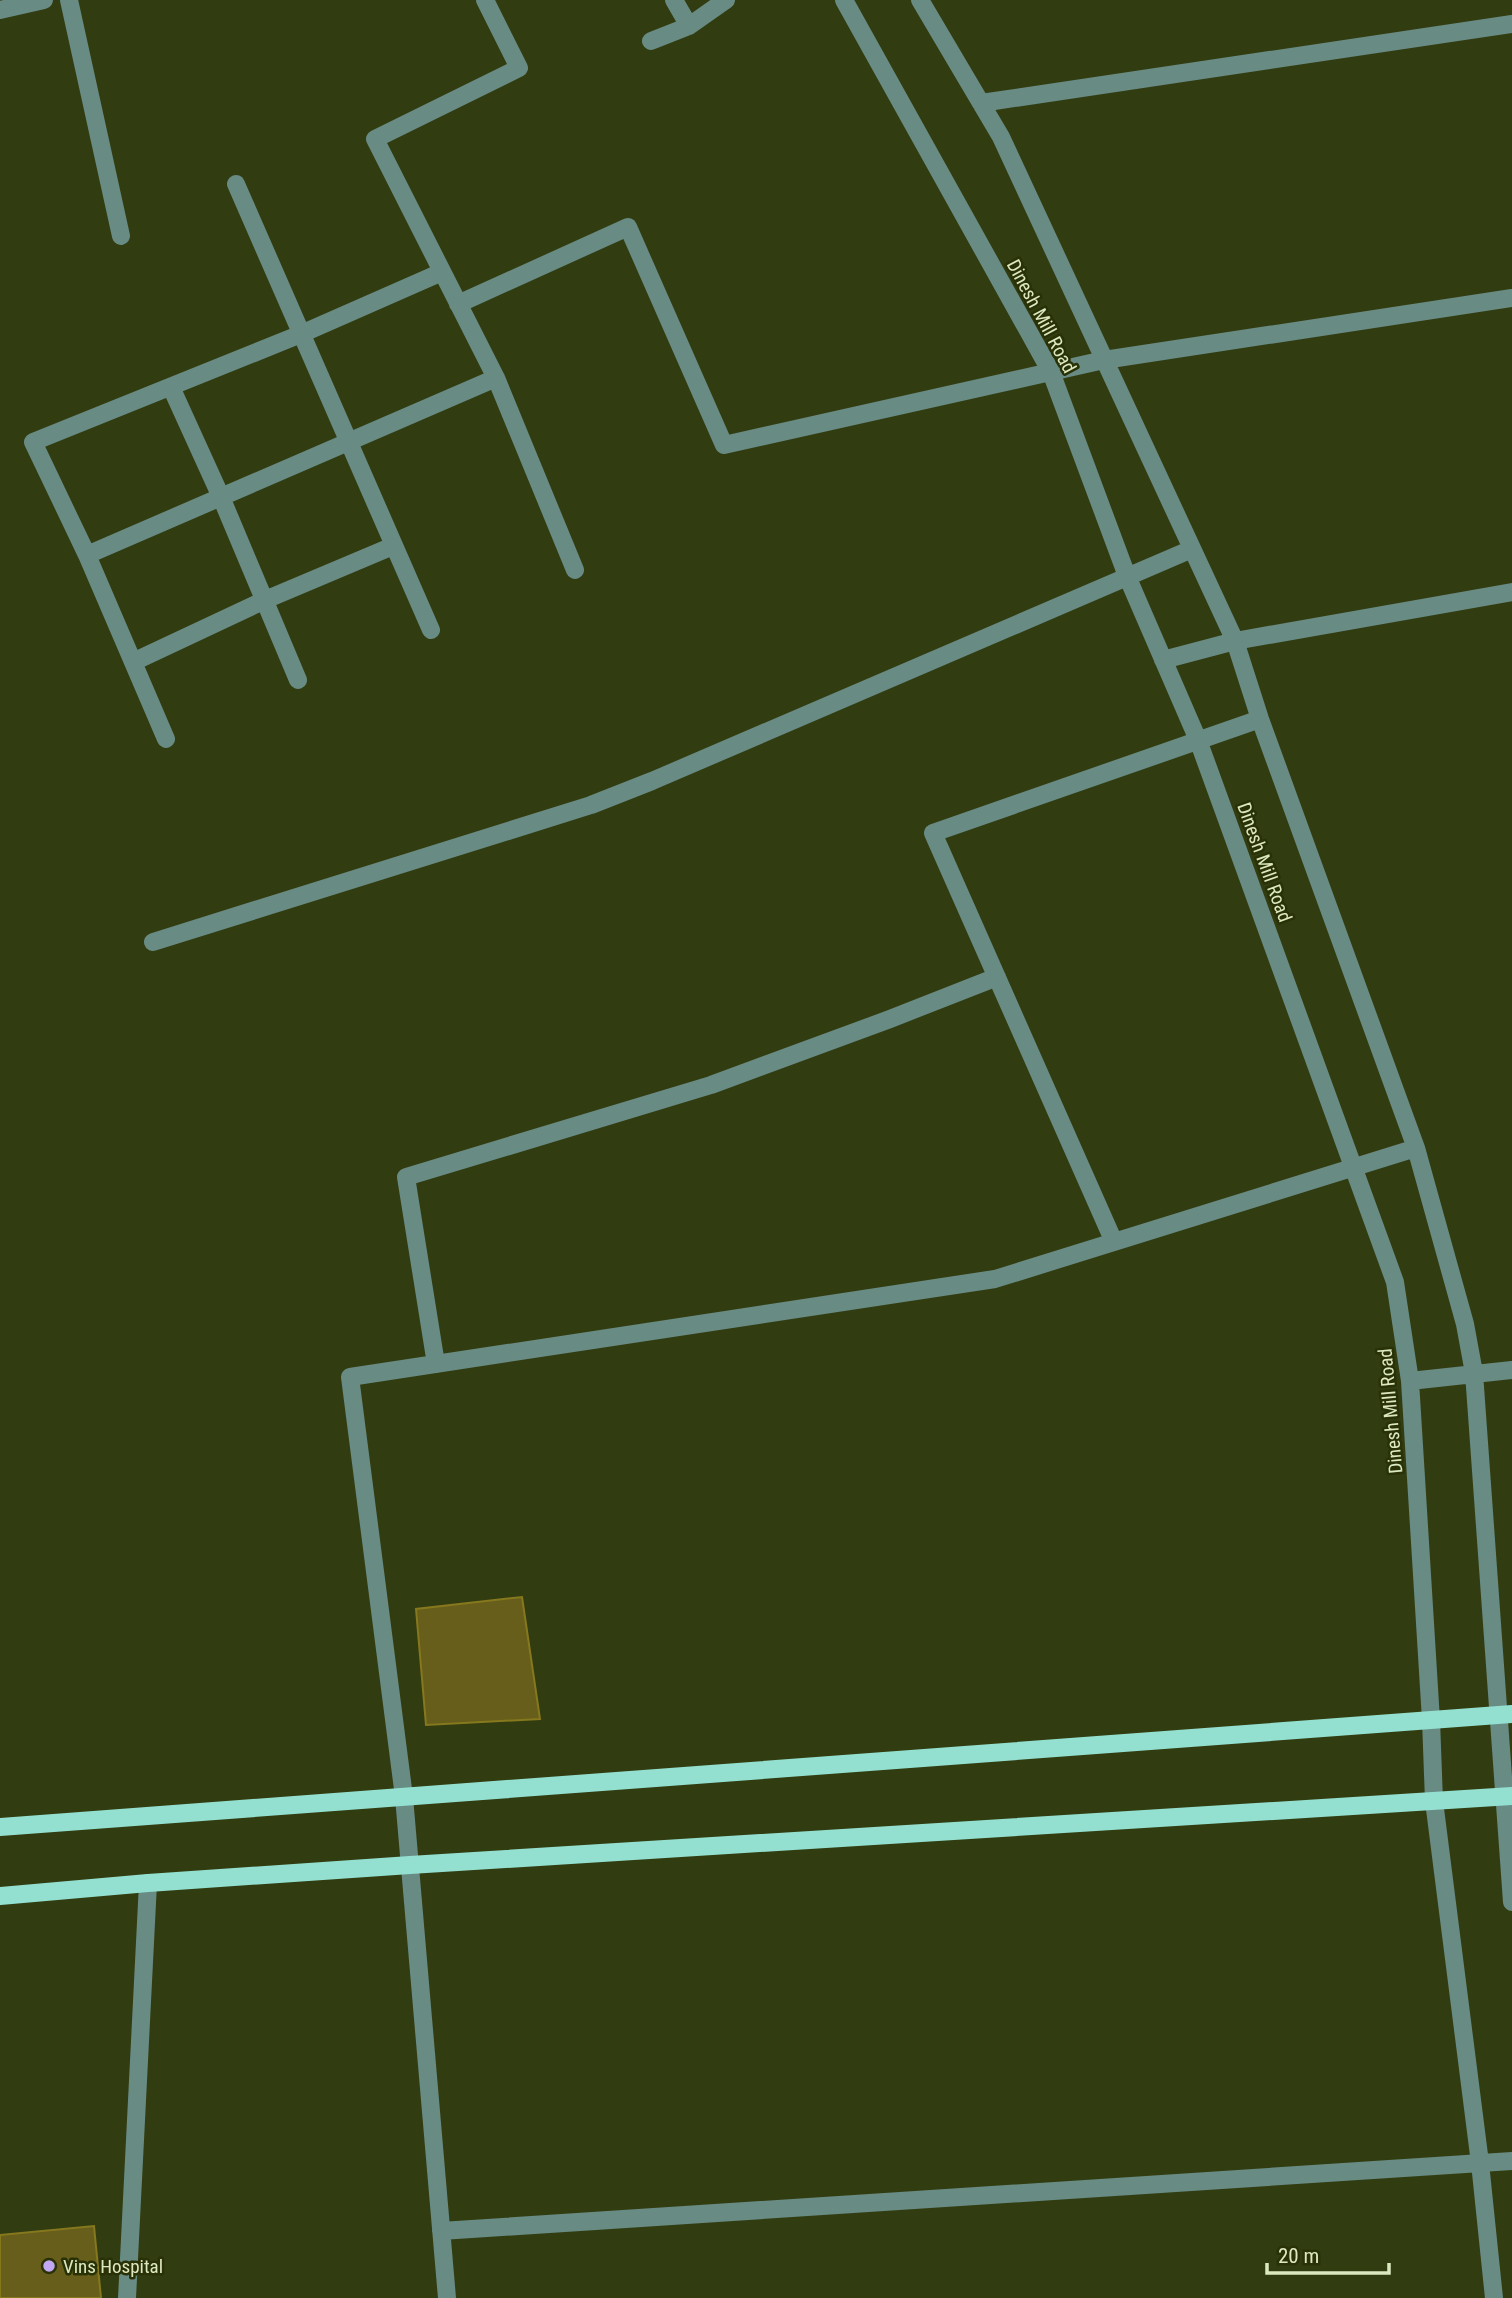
<svg xmlns="http://www.w3.org/2000/svg" width="1512" height="2298" font-family="'Roboto Condensed',sans-serif">
<style>
.building{fill:#685e1b;stroke:#85781d;stroke-width:2}
.lines{fill:none;stroke-linecap:round;stroke-linejoin:round}
.minor{stroke:#688b84;stroke-width:18}
.major{stroke:#93e0d0;stroke-width:18}
.poi-dot{fill:#c2a8f2;stroke:#293106;stroke-width:2.5}
.labels{text-anchor:middle;stroke-width:5;stroke-linejoin:round;paint-order:stroke}
.street-label{font-size:19px;fill:#dce8c0;stroke:#293106}
.poi-label{font-size:19px;fill:#dce8c0;stroke:#293106;text-anchor:start}
</style>
<rect width="100%" height="100%" fill="#323c11"/>
<path class="building" d="M522,1597L540,1719L426,1725L416,1609Z
M94,2226L101,2298H0V2235Z"/>
<g class="lines">
<path class="minor" d="M69,0L121,236
M485,0L519,68L375,139L496,378L575,570
M674,0L689,26
M844,0L1051,372L1127,576L1198,740L1395,1282L1410,1381L1431,1720L1434,1801L1480,2163L1494,2298
M920,0L1001,137L1235,641L1260,719L1416,1148L1465,1324L1474,1373L1512,1902
M0,10L44,0
M651,41L689,26L726,0
M981,103L1512,24
M236,184L431,630
M458,304L628,227L724,445L1104,360L1512,298
M171,387L221,497L298,680
M87,555L496,378
M1163,660L1235,641L1512,592
M133,662L265,600L393,546
M166,739L87,555L33,442L301,334L442,272
M153,942L591,805L652,781L1192,549
M1114,1242L933,833L1260,719
M436,1364L406,1177L711,1085L890,1019L997,977
M1410,1381L1512,1370
M441,2231L1512,2161
M127,2298L148,1883
M447,2298L404,1797L350,1377L995,1279L1416,1148"/>
<path class="major" d="M0,1827L1512,1714
M0,1896L148,1883L410,1865L1512,1796"/>
</g>
<circle class="poi-dot" cx="49" cy="2266" r="7"/>
<g class="labels">
<g class="street-label">
<text transform="translate(1042 316) rotate(62)" y="7">Dinesh Mill Road</text>
<text transform="translate(1265 862) rotate(70)" y="7">Dinesh Mill Road</text>
<text transform="translate(1390 1411) rotate(-95)" y="7">Dinesh Mill Road</text>
</g>
<g class="poi-label">
<text x="63" y="2273">Vins Hospital</text>
</g>
</g>
<path d="M1267 2263v10h122v-10" fill="none" stroke="#dce8c0" stroke-width="3.5"/>
<text x="1278" y="2263" font-size="21" fill="#dce8c0" stroke="#293106" stroke-width="5" paint-order="stroke">20 m</text>
</svg>
